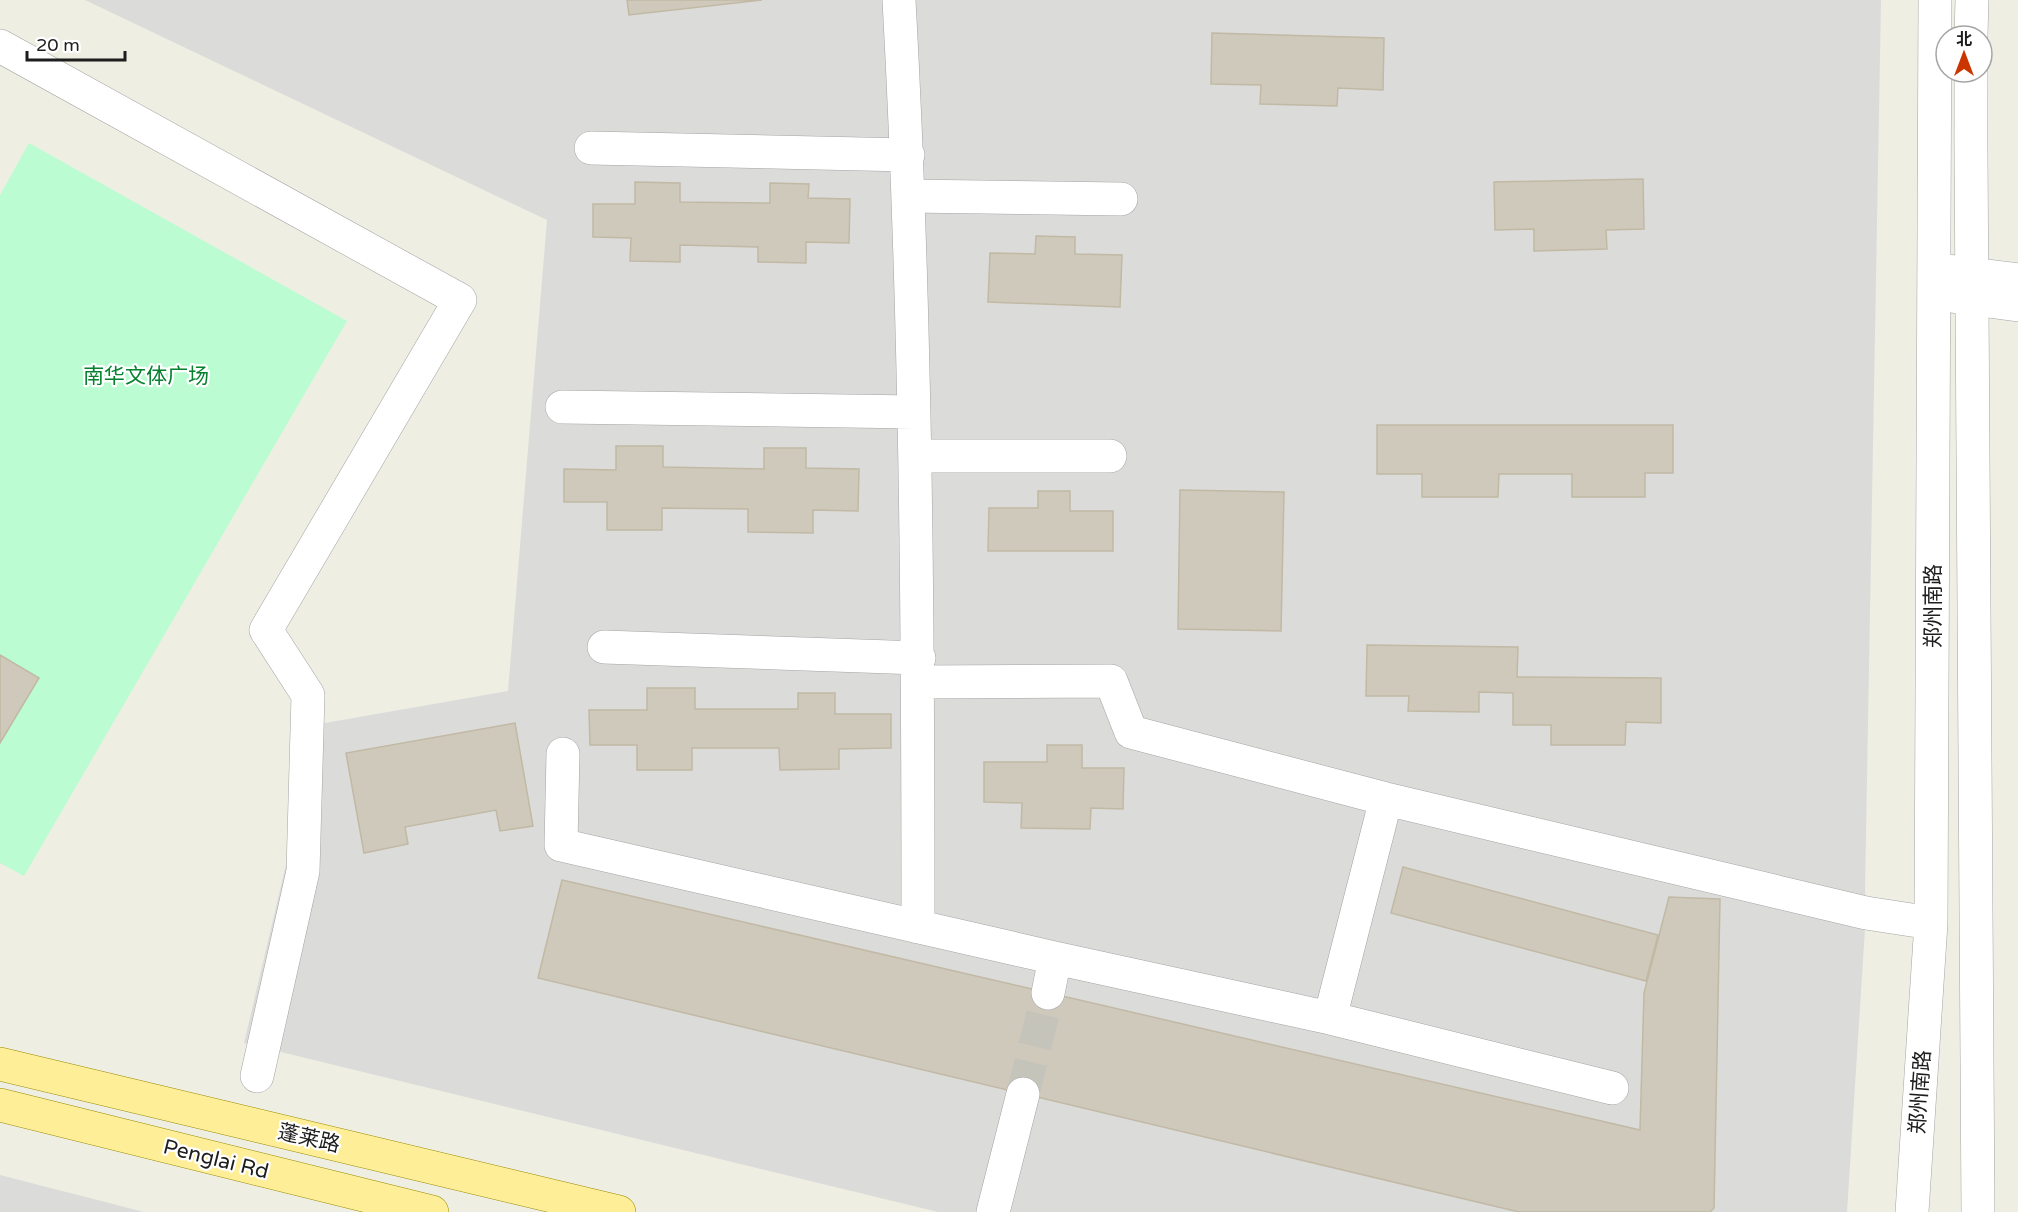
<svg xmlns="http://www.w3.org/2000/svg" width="2018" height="1212" font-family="'Varela Round','Noto Sans SC',sans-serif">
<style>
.residential{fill:#dbdbda}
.park{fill:#bcfcd2}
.building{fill:#cfc9bc;stroke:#c1b9a4;stroke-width:1.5}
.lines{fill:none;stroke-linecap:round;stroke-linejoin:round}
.minor-tunnel{stroke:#c5c4bb;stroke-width:33;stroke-dasharray:33 16;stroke-linecap:butt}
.minor-casing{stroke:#a4a4a4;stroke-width:34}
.major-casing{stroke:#978c00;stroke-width:34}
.minor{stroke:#fff;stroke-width:33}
.major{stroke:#ffee98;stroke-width:33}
.labels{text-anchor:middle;stroke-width:4.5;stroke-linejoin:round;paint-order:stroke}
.park-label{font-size:21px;fill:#068130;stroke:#fff}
.street-label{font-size:21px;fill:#1d1d1d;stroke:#fff}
</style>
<rect width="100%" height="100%" fill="#efeee3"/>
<path class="residential" d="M85,0H1881L1865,890L1866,913L1847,1212H938L244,1043L319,724L508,691L547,220Z
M0,1175L144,1212H0Z"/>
<path class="park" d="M29,143L347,321L24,876L0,863V195Z"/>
<path class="building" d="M627,0H762L629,15Z
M1212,33L1384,38L1383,90L1338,88L1337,106L1260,104L1261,85L1211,84Z
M1643,179L1644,229L1606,230L1607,249L1534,251V229L1495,230L1494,182Z
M635,182L680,183V202L770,203V183L809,184L808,198L850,199L849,243L806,242V263L758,262V247L680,245V262L630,261L631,238L593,237V204H635Z
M1036,236L1075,237V254L1122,255L1120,307L988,302L990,253L1035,254Z
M1377,425H1673V473H1645V497H1572V474H1499L1498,497H1422V474H1377Z
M616,446H663V467L764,469V448H806V468L859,469L858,511L813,510V533L748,532V509L662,508V530H607V502H564V469L616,470Z
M1180,490L1284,492L1281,631L1178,629Z
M1038,491H1070V511H1113V551H988L989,508H1038Z
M1367,645L1518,647L1517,677L1661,678V723L1626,722L1625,745H1551V725H1513V693L1479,692V712L1408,711L1409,696H1366Z
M0,655L39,678L0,743Z
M647,688H695V709H798V693H835V714H891V748L839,749V769L780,770L779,748H692V770H637V745H590L589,710H647Z
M515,723L533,826L500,831L496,810L405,827L408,844L364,853L346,753Z
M1047,745H1082V768H1124L1123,809L1091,808L1090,829L1021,828L1022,803L984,802V762H1047Z
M1403,867L1658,935L1646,981L1391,913Z
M562,880L1640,1130L1644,993L1669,897L1720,899L1714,1208L1710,1212H1519L538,978Z"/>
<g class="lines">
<path class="minor-tunnel" d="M1023,1094L1048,993"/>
<g class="minor-casing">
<path id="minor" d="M899,0C916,309 918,618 918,927
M1971,36L1972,0
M0,46L460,300L266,630L308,695L303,871L257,1076
M1971,72C1970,452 1978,832 1978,1212
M591,148L908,155
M908,196L1121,199
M1948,271L2018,280
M1951,296L2018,305
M562,407L914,412
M915,456H1110
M604,647L919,658
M918,682L1111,681L1131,732L1386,799L1866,913L1931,923
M563,754L561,845L1055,958L1048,993
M1055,958L1330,1018L1612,1088
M1330,1018L1386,799
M993,1212L1023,1094
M1912,1212L1931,923L1935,0"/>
</g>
<g class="major-casing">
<path id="major" d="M0,1064L619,1212
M0,1105L432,1212"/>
</g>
<use href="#minor" class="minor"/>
<use href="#major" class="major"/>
</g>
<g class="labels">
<g class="park-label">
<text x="146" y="383">南华文体广场</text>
</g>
<g class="street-label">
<text transform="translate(1933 606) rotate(-90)" y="7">郑州南路</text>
<text transform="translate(1920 1092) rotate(-86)" y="7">郑州南路</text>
<text transform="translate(309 1138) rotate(13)" y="7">蓬莱路</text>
<text transform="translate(216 1159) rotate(14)" y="7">Penglai Rd</text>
</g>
</g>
<g transform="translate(1964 54)"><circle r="28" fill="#ffffff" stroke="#a5a5a5" stroke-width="1.5"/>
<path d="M0-4.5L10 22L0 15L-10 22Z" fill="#cb3500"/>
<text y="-9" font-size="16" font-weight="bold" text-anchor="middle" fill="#1d1d1d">北</text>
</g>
<path d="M27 51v9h98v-9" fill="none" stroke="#1d1d1d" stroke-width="3"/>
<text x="36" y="51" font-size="18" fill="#1d1d1d" stroke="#ffffff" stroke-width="4.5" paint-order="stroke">20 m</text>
</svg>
